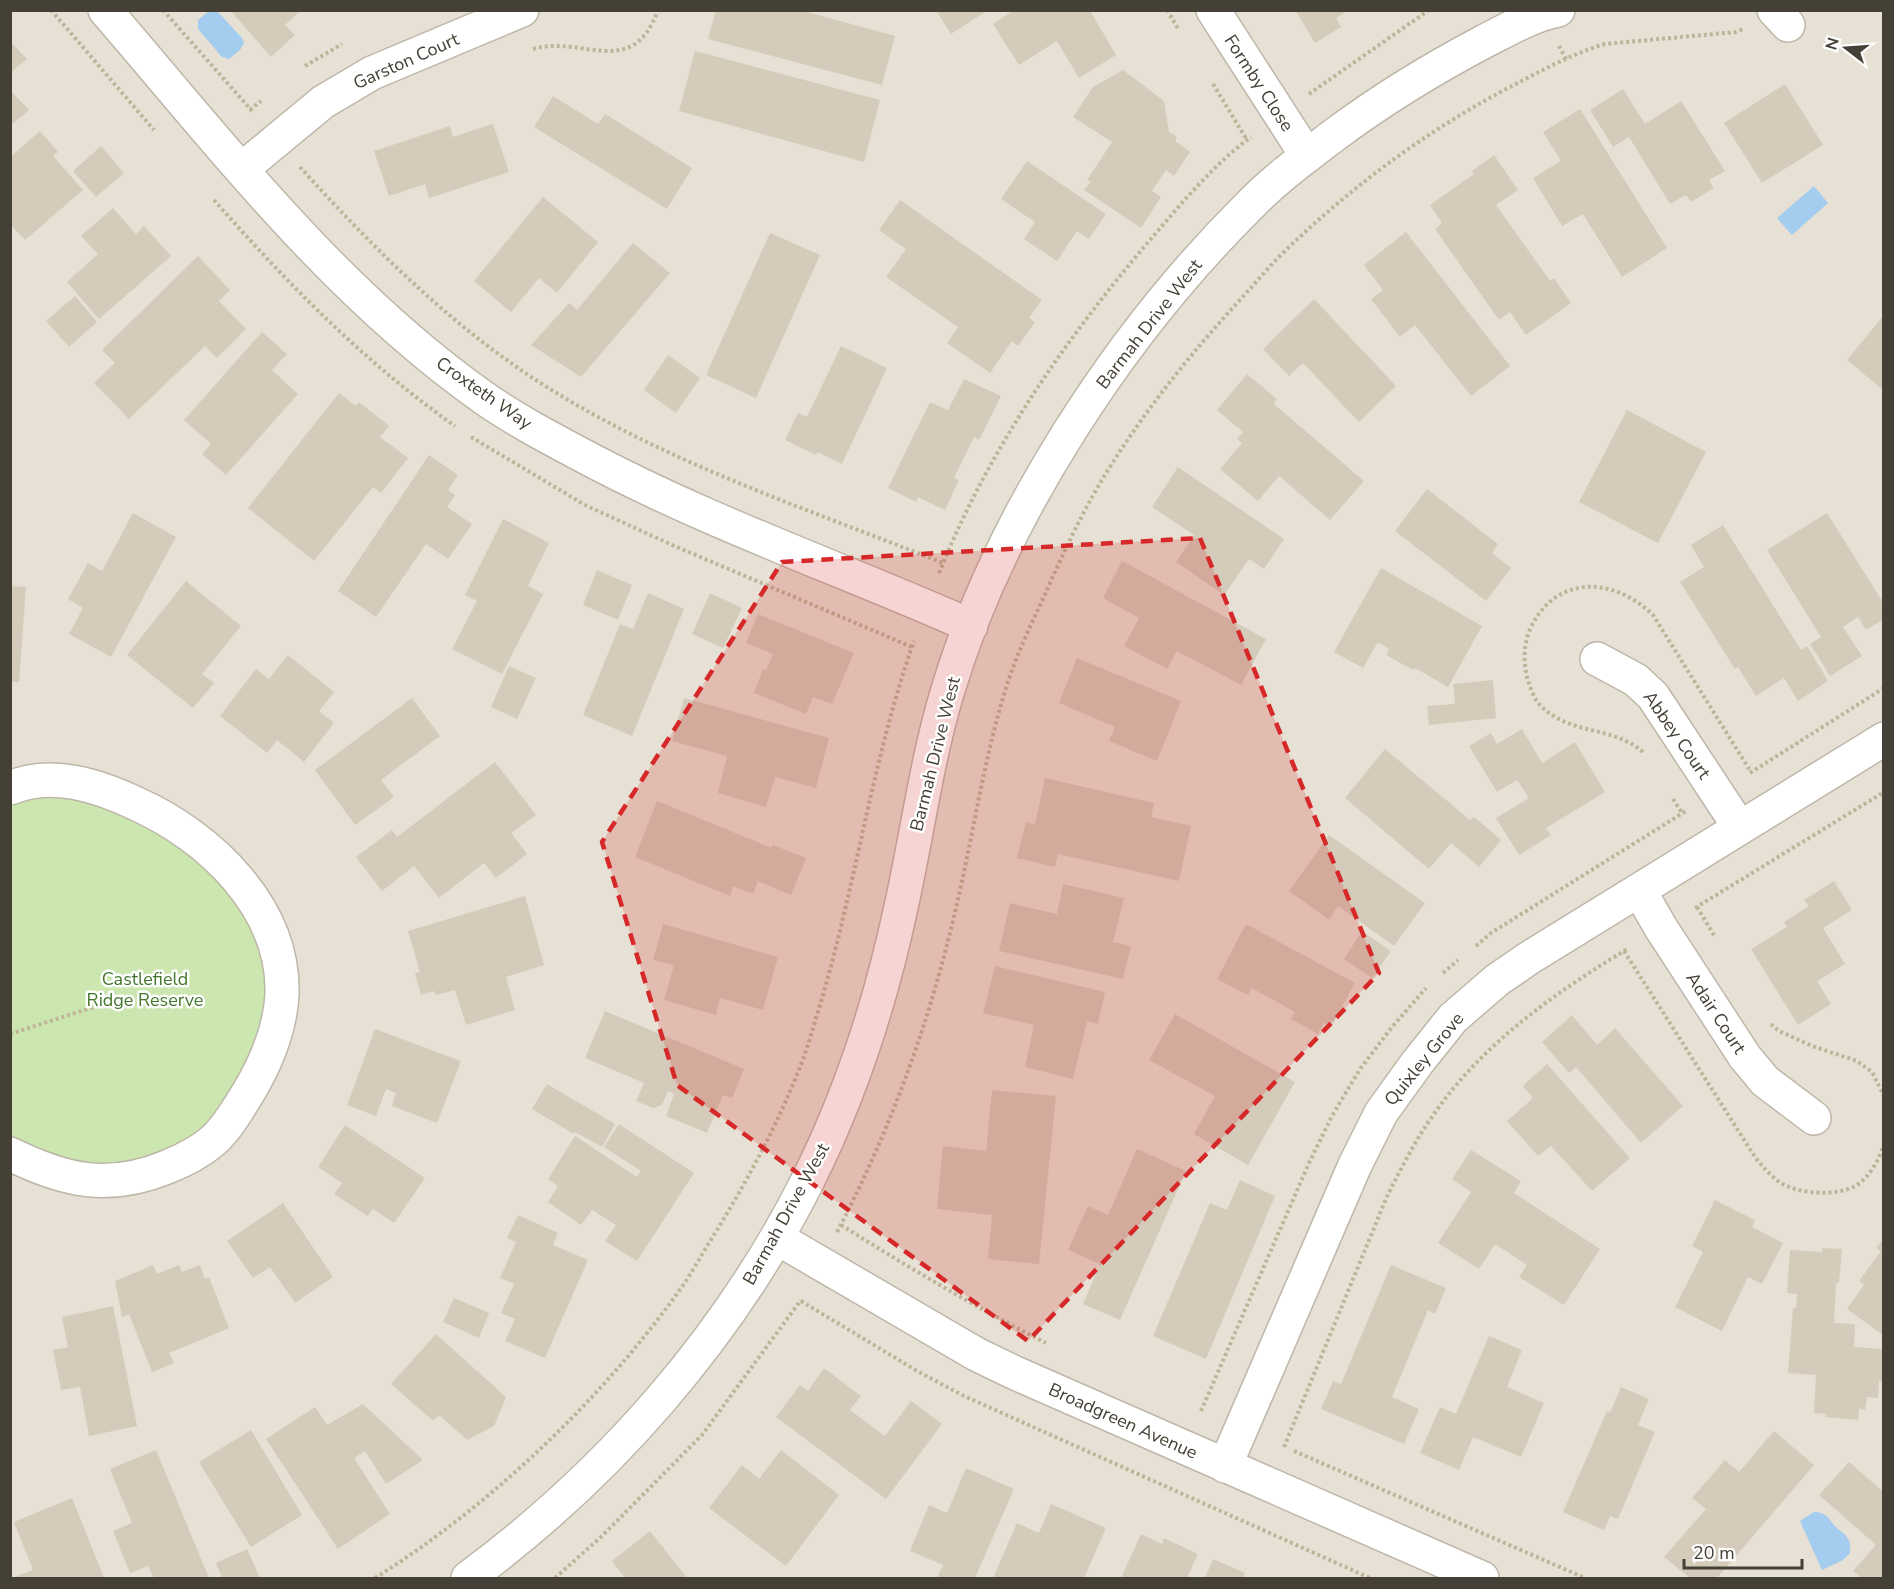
<svg xmlns="http://www.w3.org/2000/svg" width="1894" height="1589" font-family="'Nunito Sans',sans-serif">
<style>
.residential{fill:#e6e1d4}
.green{fill:#cbe6af}
.water{fill:#a3ccef}
.building{fill:#d4cbbb}
.lines{fill:none;stroke-linecap:round;stroke-linejoin:round}
.minor-casing{stroke:#beb7a9;stroke-width:36}
.path{stroke:#bfb49a;stroke-width:4;stroke-dasharray:3 3;stroke-linecap:butt}
.minor{stroke:#fff;stroke-width:33}
.marked{fill:#d62828;fill-opacity:0.2;stroke:#d62828;stroke-width:4.5;stroke-dasharray:12 8;stroke-linejoin:round}
.labels{text-anchor:middle;stroke-width:5;stroke-linejoin:round;paint-order:stroke}
.street-label{font-size:18px;fill:#454035;stroke:#fff}
.park-label{font-size:18px;fill:#43762a;stroke:#fff}
</style>
<rect width="100%" height="100%" fill="#f3efe6"/>
<path class="residential" d="M11,11H1883V1578H11Z"/>
<path class="green" d="M57,779L233,873L282,994L237,1111L118,1181L11,1154L10,788Z"/>
<path class="water" d="M209,11L218,12L242,38L244,43L240,50L229,59L222,57L198,29V20Z
M1814,186L1828,203L1792,235L1777,218Z
M1814,1512C1828,1512 1829,1521 1837,1528C1841,1532 1846,1534 1848,1539C1851,1543 1850,1549 1850,1553L1843,1560L1822,1570L1800,1521Z"/>
<path class="building" d="M230,10H301L285,25L295,35L271,57Z
M716,10H800L895,36L882,85L708,39Z
M936,10H988L951,34Z
M1014,10H1094L1091,12L1116,55L1079,78L1057,41L1019,65L993,24Z
M1295,10H1348L1336,18L1341,27L1315,43Z
M10,41L27,59L10,73Z
M695,51L880,100L864,162L679,111Z
M1123,70L1164,101L1169,132L1177,137L1175,141L1190,152L1174,176L1166,170L1152,191L1161,197L1141,228L1084,190L1091,182L1087,180L1112,142L1073,117L1093,87Z
M1785,84L1823,145L1762,183L1724,123Z
M1623,89L1645,124L1681,101L1725,171L1709,180L1714,188L1691,202L1686,195L1670,204L1629,137L1613,147L1590,110Z
M10,90L29,110L10,126Z
M553,96L598,124L605,114L692,168L667,209L534,127Z
M1580,109L1667,248L1622,277L1583,214L1562,226L1533,178L1561,161L1543,132Z
M493,124L509,172L429,198L425,184L389,196L374,151L450,126L453,137Z
M40,131L58,152L53,156L83,190L25,240L10,224V157Z
M101,146L124,173L96,197L73,171Z
M1494,155L1518,190L1496,205L1550,281L1554,278L1571,303L1526,335L1510,312L1499,320L1435,229L1442,223L1430,205L1474,174L1472,171Z
M1027,161L1106,214L1089,239L1077,231L1057,261L1024,239L1035,222L1001,199Z
M543,197L598,242L557,293L539,278L511,312L474,281Z
M900,200L1042,300L1029,318L1035,322L1018,346L1012,341L990,373L947,343L958,327L886,277L906,249L879,230Z
M113,208L136,234L144,226L171,256L99,319L67,282L98,254L81,236Z
M1406,232L1510,366L1471,396L1415,325L1400,337L1371,299L1383,290L1364,265Z
M770,233L820,255L756,398L706,375Z
M633,243L670,273L581,377L531,345L569,303L577,310Z
M198,256L230,290L219,301L246,329L217,358L205,346L129,419L94,383L115,363L102,350Z
M75,296L97,322L69,347L46,321Z
M1314,299L1396,386L1359,422L1303,363L1289,376L1263,349Z
M1884,315V391L1847,360Z
M262,332L287,354L272,370L298,394L226,475L202,454L211,444L184,420Z
M841,346L887,368L842,464L818,452L816,455L785,440L798,413L807,417Z
M668,355L700,378L676,413L644,390Z
M1247,374L1277,399L1274,404L1364,481L1330,520L1279,476L1258,501L1220,469L1242,443L1237,439L1243,432L1217,410Z
M964,379L1001,396L979,440L974,437L954,478L959,480L945,510L918,497L916,502L888,488L930,402L948,410Z
M339,393L356,406L359,402L389,426L380,437L408,458L381,493L373,487L314,561L248,508Z
M1627,410L1706,452L1658,543L1579,502Z
M429,455L458,475L448,490L455,495L447,507L472,524L448,559L426,544L376,617L338,591Z
M1178,467L1284,539L1264,569L1249,559L1224,595L1176,562L1194,535L1152,507Z
M1427,489L1498,544L1492,553L1511,568L1486,601L1395,531Z
M133,513L176,537L111,657L69,634L83,608L68,599L88,563L102,571Z
M1827,513L1884,604V619L1866,630L1858,617L1843,627L1862,656L1830,676L1810,644L1821,637L1767,550Z
M503,519L549,543L528,586L543,594L502,674L452,649L477,601L465,595Z
M1723,525L1801,650L1807,646L1828,681L1798,701L1784,678L1756,696L1738,667L1735,669L1680,582L1704,567L1691,545Z
M1122,561L1266,639L1241,685L1177,651L1167,669L1124,646L1139,618L1103,598Z
M1381,568L1482,626L1448,687L1415,668L1413,670L1386,655L1389,649L1378,642L1363,668L1334,652Z
M597,570L632,585L618,620L583,605Z
M186,581L241,626L202,674L214,683L193,708L127,655Z
M10,586L26,587L19,682H10Z
M648,593L684,609L632,736L583,715L620,624L633,629Z
M710,593L742,608L723,648L692,634Z
M758,614L854,653L832,704L813,697L806,714L754,693L763,669L766,671L773,654L746,643Z
M288,655L334,692L319,711L334,723L304,762L277,740L267,753L220,716L256,669L269,679Z
M1077,658L1181,701L1157,761L1109,741L1115,727L1059,703Z
M509,666L536,678L517,719L491,707Z
M1493,680L1496,718L1429,725L1427,706L1455,704L1453,684Z
M412,698L440,736L381,780L394,797L355,825L315,770Z
M684,698L829,738L816,788L775,777L766,807L718,793L727,756L672,741Z
M1522,729L1542,763L1575,742L1605,792L1546,828L1551,835L1519,855L1496,818L1529,798L1517,780L1497,792L1469,746L1491,733L1497,744Z
M1385,749L1470,820L1474,817L1501,840L1479,867L1451,843L1429,869L1345,798Z
M495,762L536,815L511,833L527,854L496,878L484,863L439,898L414,866L382,891L356,857L392,830L397,837Z
M1045,778L1154,803L1151,817L1191,826L1179,881L1058,854L1055,867L1017,858L1026,822L1035,824Z
M657,801L772,848L773,845L806,858L791,895L758,881L753,894L733,886L730,896L635,857Z
M1329,835L1425,903L1394,946L1338,906L1329,920L1289,891Z
M1834,881L1852,910L1823,928L1845,964L1817,981L1831,1004L1798,1025L1751,949L1787,927L1784,922L1809,906L1804,900Z
M1063,884L1124,898L1113,942L1131,946L1123,979L999,951L1010,903L1057,914Z
M525,896L544,965L506,977L515,1010L466,1025L455,990L436,995L434,991L421,995L415,973L420,972L408,931Z
M663,924L778,957L763,1010L720,998L716,1015L664,1000L674,965L653,960Z
M1246,924L1355,983L1331,1027L1324,1023L1318,1034L1291,1019L1295,1012L1252,988L1248,995L1217,979Z
M1362,931L1391,951L1372,978L1344,959Z
M995,966L1105,992L1098,1024L1087,1021L1073,1079L1025,1067L1034,1025L983,1013Z
M605,1011L744,1069L732,1098L723,1095L707,1133L666,1116L674,1094L668,1091L662,1105L653,1108L636,1101L644,1083L585,1058Z
M1175,1014L1295,1082L1248,1165L1194,1134L1215,1096L1149,1060Z
M1572,1015L1597,1045L1615,1028L1683,1106L1641,1143L1576,1067L1569,1073L1542,1042Z
M375,1029L461,1061L437,1123L392,1106L396,1093L386,1089L376,1116L347,1105Z
M1547,1064L1630,1158L1592,1191L1551,1146L1538,1156L1507,1121L1533,1098L1523,1086Z
M547,1084L615,1124L602,1147L575,1132L574,1134L532,1109Z
M992,1090L1056,1096L1039,1264L988,1259L992,1215L937,1209L943,1146L986,1151Z
M619,1124L694,1173L637,1261L605,1241L616,1225L592,1210L581,1225L548,1202L558,1186L548,1179L575,1136L637,1177L641,1171L604,1147Z
M345,1125L425,1178L394,1223L373,1209L368,1216L334,1194L342,1183L318,1167Z
M1137,1149L1186,1171L1120,1320L1083,1304L1100,1264L1068,1250L1088,1206L1108,1215Z
M1471,1150L1521,1181L1514,1193L1600,1249L1564,1305L1519,1277L1527,1265L1495,1244L1479,1269L1438,1243L1471,1192L1452,1179Z
M1240,1180L1275,1196L1206,1359L1153,1336L1210,1203L1227,1210Z
M1715,1200L1755,1220L1752,1227L1783,1243L1762,1284L1748,1277L1722,1331L1675,1307L1703,1252L1692,1246Z
M283,1203L333,1277L295,1303L270,1267L253,1278L227,1241Z
M518,1215L558,1233L553,1245L588,1260L545,1358L505,1341L515,1319L501,1313L514,1284L500,1278L516,1242L507,1238Z
M1884,1238V1336L1847,1309L1864,1285L1859,1281L1881,1251L1876,1248Z
M1822,1248L1842,1249L1839,1283H1836L1834,1323L1855,1324L1854,1347L1884,1349V1381H1879L1878,1398L1867,1397L1865,1410L1859,1409L1858,1420L1825,1417L1826,1414L1814,1413L1816,1375L1788,1373L1793,1308H1796L1797,1294L1787,1293L1790,1250L1822,1252Z
M153,1265L157,1274L179,1265L182,1272L200,1265L205,1279L209,1277L229,1328L169,1353L174,1363L152,1372L129,1314L122,1317L115,1281Z
M1391,1265L1446,1288L1435,1314L1428,1310L1392,1397L1419,1409L1404,1444L1321,1409L1333,1381L1341,1384Z
M454,1298L489,1313L479,1338L443,1322Z
M113,1306L137,1426L89,1436L80,1387L61,1390L53,1350L68,1347L62,1317Z
M436,1334L506,1397L494,1426L467,1440L439,1415L433,1421L391,1384Z
M1489,1336L1522,1350L1507,1387L1544,1403L1521,1457L1473,1437L1459,1470L1420,1453L1440,1407L1456,1414Z
M824,1368L861,1396L850,1410L885,1436L911,1401L942,1424L886,1499L776,1417L800,1385L808,1391Z
M1621,1387L1649,1399L1638,1425L1655,1432L1618,1519L1610,1516L1604,1530L1563,1512L1607,1411L1610,1413Z
M363,1404L423,1460L386,1484L365,1451L354,1458L390,1514L338,1549L266,1439L315,1407L327,1425Z
M251,1430L302,1515L251,1547L199,1462Z
M1774,1431L1814,1465L1717,1578H1690L1664,1557L1706,1509L1692,1498L1725,1460L1739,1472Z
M156,1450L209,1578H154L148,1566L130,1573L113,1531L132,1523L110,1469Z
M781,1450L839,1495L786,1566L709,1508L742,1465L759,1479Z
M1849,1462L1884,1492V1578H1862L1853,1571L1876,1545L1819,1495Z
M966,1468L1014,1489L975,1578H937L943,1565L910,1551L929,1505L947,1513Z
M72,1498L104,1578H17L16,1576L33,1570L14,1522Z
M1051,1504L1106,1528L1084,1578H993L1017,1523L1039,1533Z
M650,1531L687,1578H625L612,1561Z
M1141,1534L1162,1544L1164,1538L1198,1554L1187,1578H1121Z
M247,1549L260,1578H222L216,1563Z
M1213,1559L1245,1573L1243,1578H1205Z"/>
<g class="lines">
<g class="minor-casing">
<path id="minor" d="M105,10C223,147 335,293 484,398C514,419 546,436 578,453C704,521 840,568 971,626
M1213,10L1307,156
M1774,10L1788,25
M242,169L323,102L372,73L522,10
M1597,659L1636,680L1653,696L1740,828
M10,788C52,770 99,786 137,804C210,837 285,908 282,995C280,1030 266,1063 248,1093C238,1109 228,1127 214,1140C199,1153 184,1160 167,1167C109,1191 65,1181 10,1154
M1639,890L1661,928L1745,1057L1765,1081L1814,1118
M777,1238L976,1354L1013,1372L1482,1578
M1225,1466L1355,1165L1381,1113L1417,1063L1453,1018L1497,980L1529,958L1884,739
M468,1578C609,1474 729,1337 808,1180C851,1094 881,1001 901,907C917,836 926,763 947,693C999,518 1120,334 1249,206C1274,180 1304,158 1333,136C1381,100 1432,69 1485,41C1509,29 1532,15 1558,10"/>
</g>
<path class="path" d="M51,10L154,130
M163,10L252,111
M1167,10L1179,30
M1559,46L1566,59
M533,49C581,34 632,82 658,10
M305,66L342,44
M1213,84L1247,140
M1309,94L1429,10
M250,110L261,101
M300,167C373,248 450,325 542,384C666,463 808,509 943,563
M214,200C287,283 364,362 455,426
M471,437L585,505L672,545L912,647
M939,573C989,449 1063,342 1150,240C1181,204 1213,165 1251,137
M1643,752C1612,725 1570,736 1540,705C1534,699 1531,689 1528,681C1523,663 1523,644 1531,627C1557,574 1614,577 1653,615L1751,772
M1750,773L1884,688
M1673,799L1682,813
M1697,907L1715,937
M1695,908L1884,792
M1476,946L1491,933L1686,811
M1624,951L1755,1157C1762,1166 1769,1174 1778,1181C1795,1194 1836,1197 1855,1186C1870,1178 1879,1159 1884,1144
M1443,973L1458,960
M1771,1024L1779,1031L1812,1046L1857,1061L1872,1072L1884,1096
M10,1034L97,1006
M841,1225C908,1267 975,1307 1046,1343
M837,1232C890,1131 929,1024 955,912C973,837 983,762 1006,688C1016,655 1032,623 1046,592C1062,556 1079,519 1099,485C1138,419 1186,359 1238,302C1255,284 1270,265 1288,248C1355,184 1428,130 1510,87C1541,71 1571,54 1605,44L1736,32L1743,29
M801,1301L917,1371L964,1396L1370,1578
M1201,1411L1309,1163L1332,1116L1360,1069L1392,1027L1426,988
M1284,1447L1388,1194C1402,1167 1416,1139 1434,1114C1483,1043 1556,992 1629,948
M1294,1451L1585,1578
M375,1578C490,1506 600,1401 679,1291C690,1276 699,1259 709,1243C745,1185 779,1123 803,1059C810,1041 814,1023 820,1005C856,885 872,760 914,641
M555,1578L601,1537L702,1435L801,1300"/>
<use href="#minor" class="minor"/>
</g>
<path class="marked" d="M1200,538L1379,973L1028,1341L677,1085L602,842L782,562Z"/>
<g class="labels">
<g class="street-label">
<text transform="translate(406 61) rotate(-24)" y="6">Garston Court</text>
<text transform="translate(1259 83) rotate(57)" y="6">Formby Close</text>
<text transform="translate(1149 324) rotate(-52)" y="6">Barmah Drive West</text>
<text transform="translate(484 393) rotate(35)" y="6">Croxteth Way</text>
<text transform="translate(1677 735) rotate(55)" y="6">Abbey Court</text>
<text transform="translate(935 754) rotate(-76)" y="6">Barmah Drive West</text>
<text transform="translate(1716 1013) rotate(57)" y="6">Adair Court</text>
<text transform="translate(1424 1059) rotate(-51)" y="6">Quixley Grove</text>
<text transform="translate(786 1214) rotate(-61)" y="6">Barmah Drive West</text>
<text transform="translate(1123 1421) rotate(24)" y="6">Broadgreen Avenue</text>
</g>
<g class="park-label">
<text x="145" y="985">Castlefield<tspan x="145" dy="21">Ridge Reserve</tspan></text>
</g>
</g>
<rect width="1894" height="1589" fill="none" stroke="#454035" stroke-width="24"/>
<g transform="translate(1846 48) rotate(287)" stroke="#ffffff" stroke-width="4.5" paint-order="stroke">
<path d="M0-4.5L10 22L0 15L-10 22Z" fill="#454035"/>
<text y="-9" font-size="16" font-weight="bold" text-anchor="middle" fill="#454035">N</text>
</g>
<path d="M1684 1559v9h118v-9" fill="none" stroke="#454035" stroke-width="3"/>
<text x="1693" y="1559" font-size="18" fill="#454035" stroke="#ffffff" stroke-width="4.5" paint-order="stroke">20 m</text>
</svg>
